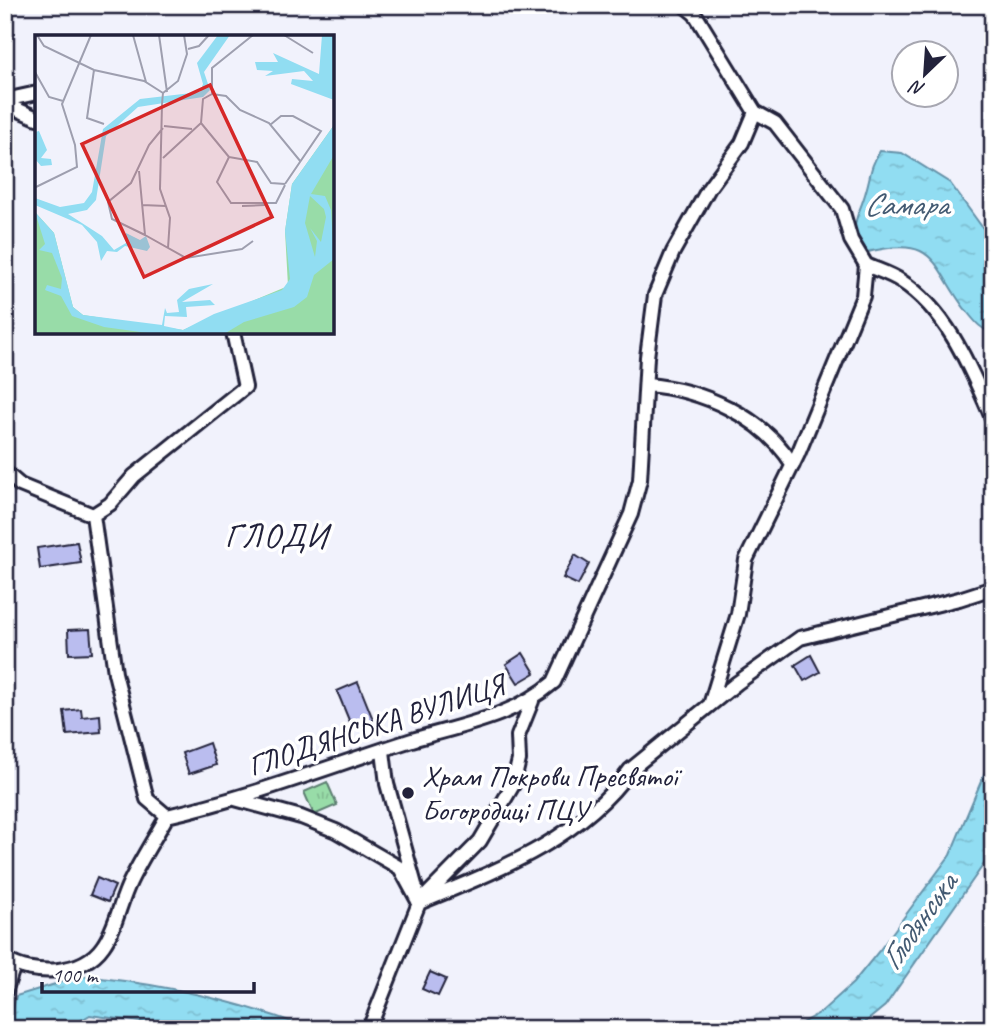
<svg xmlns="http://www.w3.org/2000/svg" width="998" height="1034" font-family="Caveat,sans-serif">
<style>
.park{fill:url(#park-tufts);stroke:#5d7f72;stroke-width:2}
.water{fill:url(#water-ripples);stroke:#6592a9;stroke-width:2}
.building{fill:#babdef;stroke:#22223b;stroke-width:2}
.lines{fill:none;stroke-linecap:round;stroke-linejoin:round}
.minor-casing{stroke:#22223b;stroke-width:18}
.minor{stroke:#fff;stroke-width:12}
.poi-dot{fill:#22223b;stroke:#fff;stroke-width:2.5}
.labels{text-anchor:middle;stroke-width:7;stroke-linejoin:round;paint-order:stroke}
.street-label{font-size:30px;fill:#22223b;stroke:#fff}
.poi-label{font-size:30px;fill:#22223b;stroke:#fff;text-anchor:start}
.water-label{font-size:32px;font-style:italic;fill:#435a72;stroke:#fff}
.quarter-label{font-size:33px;letter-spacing:2px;fill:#22223b;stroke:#fff}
.inset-road{fill:none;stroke:#9e9faf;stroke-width:2}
.view{fill:#d62828;fill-opacity:0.15;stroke:#d62828;stroke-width:3.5}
.inset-edge{fill:none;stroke:#22223b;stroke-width:3.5}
</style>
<defs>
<pattern id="park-tufts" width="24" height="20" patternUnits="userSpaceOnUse" patternTransform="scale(1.75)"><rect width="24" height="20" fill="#98dca8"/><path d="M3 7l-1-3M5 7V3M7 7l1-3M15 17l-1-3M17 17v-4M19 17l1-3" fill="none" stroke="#83bc92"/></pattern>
<pattern id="water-ripples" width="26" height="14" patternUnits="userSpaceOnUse" patternTransform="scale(1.75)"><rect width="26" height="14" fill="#91ddf2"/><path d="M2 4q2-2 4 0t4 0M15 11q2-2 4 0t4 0" fill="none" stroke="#7dbdd0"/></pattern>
</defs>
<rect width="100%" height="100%" fill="#f1f2fc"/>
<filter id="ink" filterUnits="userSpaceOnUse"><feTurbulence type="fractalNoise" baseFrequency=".0143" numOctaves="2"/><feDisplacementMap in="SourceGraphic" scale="14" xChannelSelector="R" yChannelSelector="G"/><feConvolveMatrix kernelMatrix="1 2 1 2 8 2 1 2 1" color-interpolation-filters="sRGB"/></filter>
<g filter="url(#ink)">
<path class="park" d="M327,782L337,805L314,815L304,792Z"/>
<path class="water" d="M880,151L902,153L950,183L993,242V334C981,329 976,323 968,313C931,266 939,233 864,253C847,221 858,221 866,191C871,174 870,167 880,151Z
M993,753V851L885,1006L857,1029H791L821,1012L853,983L879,951L950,855Z
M81,976C161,983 237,1001 312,1029H191L90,1015L66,1029H8L16,996Z"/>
<path class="building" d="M77,542L81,563L40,569L37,548Z
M575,555L589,564L578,585L563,578Z
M90,629L92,653L69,654L68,630Z
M523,653L535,673L518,683L506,664Z
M811,655L820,672L804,681L795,665Z
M358,682L374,722L353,730L337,691Z
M81,709L82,717L100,715L101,732L67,735L64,711Z
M209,743L216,765L189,774L182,753Z
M97,878L115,886L108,902L90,895Z
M430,972L446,979L438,996L422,989Z"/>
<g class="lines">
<g class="minor-casing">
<path id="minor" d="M684,5L695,14L755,112L775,123L842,209L851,240L866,265
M5,100L37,93
M5,104L37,118
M866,265C877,270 891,274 901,281C949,312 971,370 993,420
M646,385C701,389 763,416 793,465
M5,472L20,485L93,515
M93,515L115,673L147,799L167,816
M93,515L110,504L134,476L245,387L233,332
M710,705L738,614L746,560L798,454L863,296L866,265
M383,751L387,784L417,892
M235,799L301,817L336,831L400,868L419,903
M167,816C251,797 330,766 412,740C462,725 513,717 554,682L631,514L640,480L647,357L655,295L673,252L709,188L742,143L755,112
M419,903C496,871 580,840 630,770L737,683L800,638L959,599L993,588
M5,959C33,977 83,975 103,946C116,928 120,902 130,882C141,859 155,838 167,816
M5,992L14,965
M369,1029L419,903L480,841L513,785L519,760L518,736L532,701"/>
</g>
<use href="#minor" class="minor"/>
</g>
</g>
<circle class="poi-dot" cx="408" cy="793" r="7"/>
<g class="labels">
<g class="street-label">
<text transform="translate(376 725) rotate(-18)" y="10">ГЛОДЯНСЬКА ВУЛИЦЯ</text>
</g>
<g class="poi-label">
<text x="422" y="786">Храм Покрови Пресвятої<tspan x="422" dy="34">Богородиці ПЦУ</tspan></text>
</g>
<g class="water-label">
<text x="906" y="215">Самара</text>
<text transform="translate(918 921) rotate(-55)" y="11">Глодянська</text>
</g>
<g class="quarter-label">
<text x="277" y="547">ГЛОДИ</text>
</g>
</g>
<g transform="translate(35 35)">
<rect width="299" height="299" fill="#f1f2fc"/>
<path d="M299,90V299H0V177L19,198L38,272L48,280L148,295L253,251L250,196L257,149Z" fill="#98dca8"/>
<path d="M183,0H195L169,37L175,55L168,62L103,72L71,101L61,165L52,175L33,179L67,201L79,215L91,208V198L105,205L111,201L115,212L112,216L90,211L82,217L72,216L66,226L62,207L47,190L0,170V163L25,172L49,168L57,157L68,94L105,64L165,57L168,49L162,28ZM287,0H299V65L256,49L257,44L278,46L269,36L230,41L238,36L222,35L220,27H243L238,18L284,39ZM299,90V120L276,159L290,161L296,175L299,224L279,240L272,262L259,272L209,287L189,299H120L69,292L37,281L26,261L10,255L12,250L26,254L27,243L17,218L4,215L10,209L0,177L19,198L38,272L48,280L127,290L130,273L132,278L144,277L142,265L154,254L178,249L147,267L175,265L180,270L151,272L152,282L130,281L129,291L148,295L179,279L247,255L255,244L250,196L257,149ZM275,161L289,174L291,182L286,207L275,193L282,206L280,222L270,188ZM4,96L12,115L6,123L16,124L17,130L6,131L0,124V97Z" fill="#91ddf2" fill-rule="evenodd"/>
<path class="inset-road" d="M2,0L9,11L59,35L109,46L128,58M98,0L111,47M124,0L132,57M249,0L278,18M153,14L164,11L174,0M59,35L52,83L69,89M0,37L14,62L28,66M177,59L191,61L205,75L234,88L266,127M177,59V33L218,0M166,88L194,122M166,88L168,64L177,59M235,90L246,81H258L286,96L250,149M129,91L157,94M194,122L182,147L196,168H241L250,150M194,122L222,127L236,148L250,149M128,123L166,88M104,136L110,200M1,152L42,132L40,110L27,69L56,0M107,170L131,171M207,171L230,170M110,200L77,184L73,167L96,148L114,110L128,93M110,200L151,223L207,214L218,206M133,213L135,183L125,154L127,69L128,58L143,46L152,19L149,0"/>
<path class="view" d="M175,50L237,182L109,242L47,109Z"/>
<rect width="299" height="299" class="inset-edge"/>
</g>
<rect width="998" height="1034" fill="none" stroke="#fff" stroke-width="28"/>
<rect x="14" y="14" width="970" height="1006" fill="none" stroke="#22223b" stroke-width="2.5" filter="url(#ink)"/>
<g transform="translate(925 74) rotate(205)"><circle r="33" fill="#ffffff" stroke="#a7a7b1" stroke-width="2"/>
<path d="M0-5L12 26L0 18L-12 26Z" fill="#22223b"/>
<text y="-10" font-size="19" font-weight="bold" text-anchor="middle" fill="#22223b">N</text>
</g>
<path d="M42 982v10h212v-10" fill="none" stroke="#22223b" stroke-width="3.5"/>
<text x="52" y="982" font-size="21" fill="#22223b" stroke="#ffffff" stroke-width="5" paint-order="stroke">100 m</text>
</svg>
